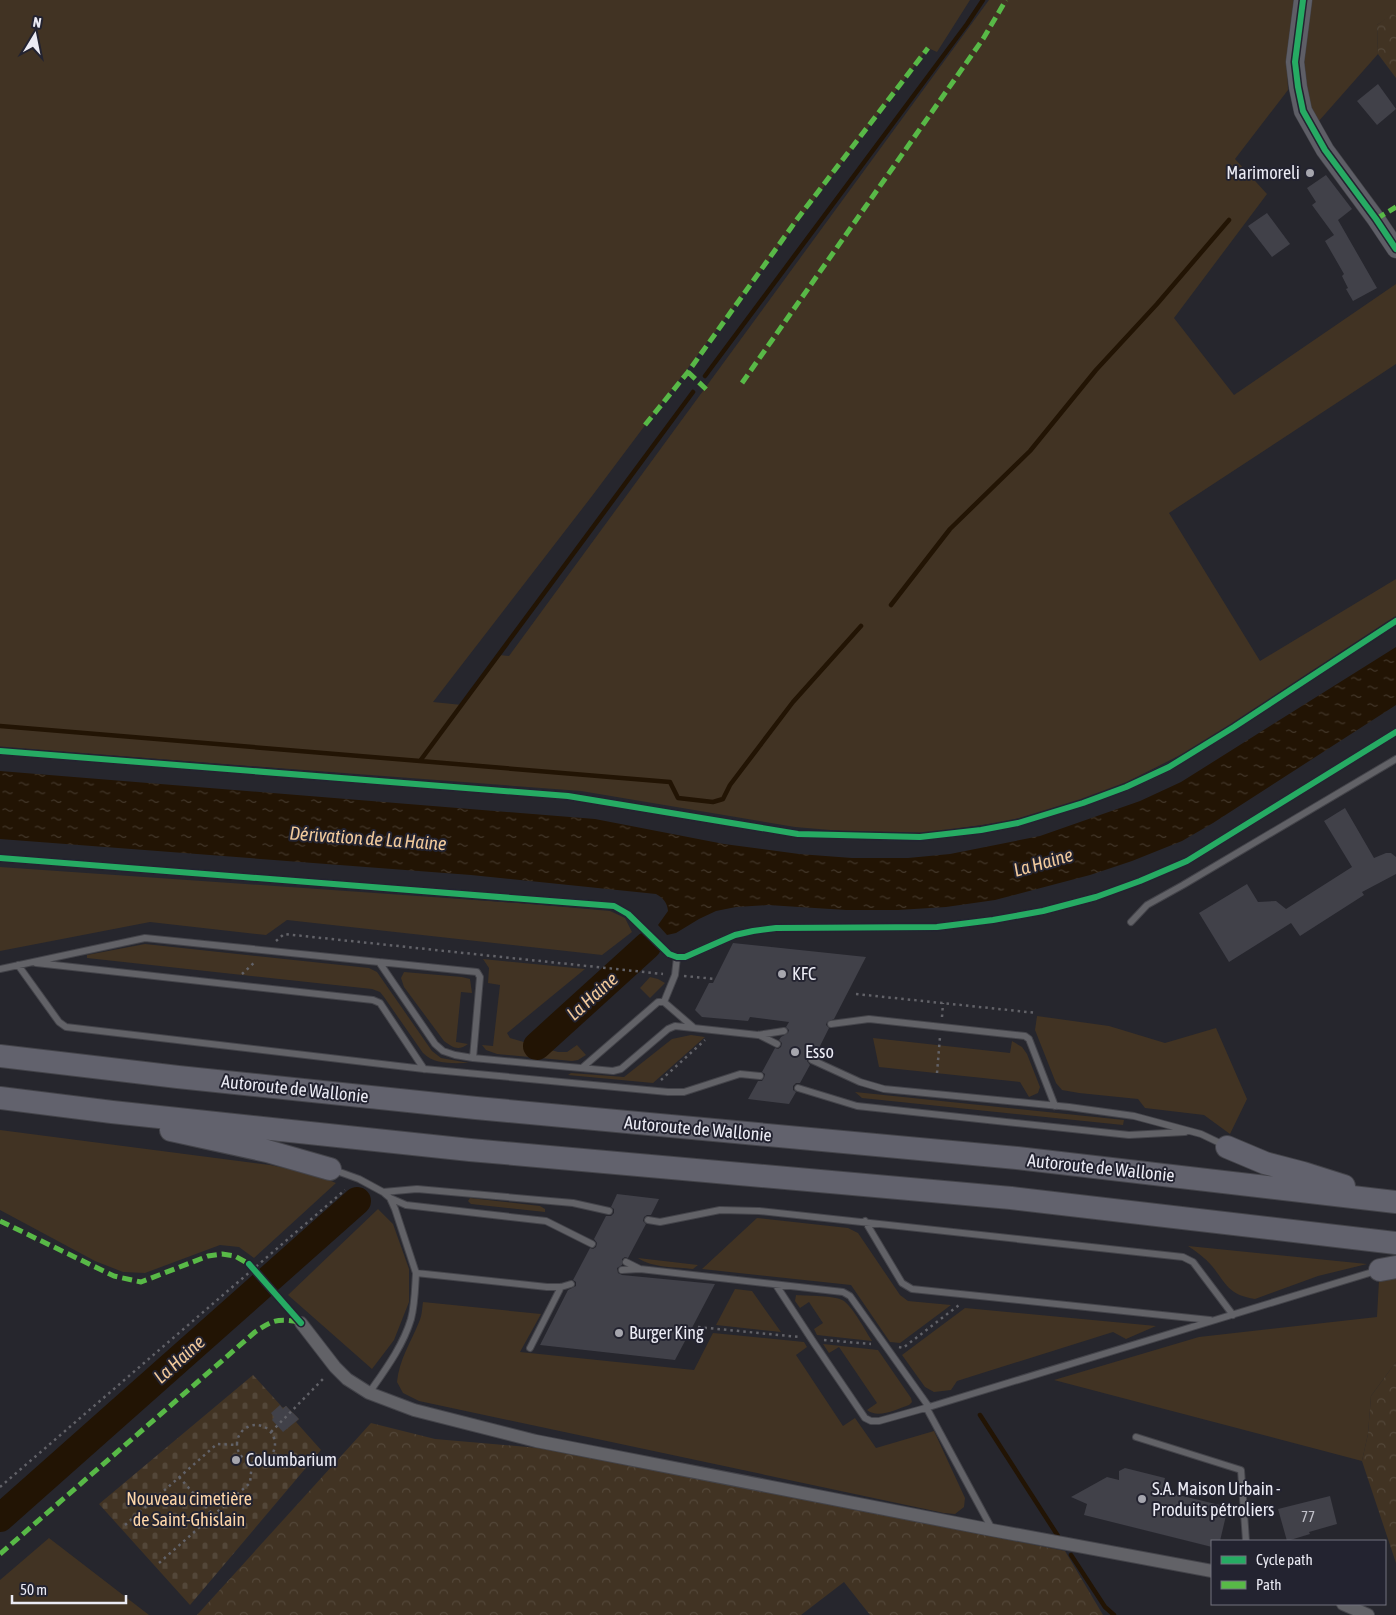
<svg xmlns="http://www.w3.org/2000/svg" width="1396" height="1615" font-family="'Asap Condensed',sans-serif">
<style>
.grass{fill:#413323}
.forest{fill:url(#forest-crowns)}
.cemetery{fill:url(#cemetery-stones)}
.water{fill:url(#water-ripples)}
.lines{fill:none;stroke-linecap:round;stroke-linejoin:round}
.stream{stroke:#221404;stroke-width:4.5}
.river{stroke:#221404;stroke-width:28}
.building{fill:#414149}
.lane-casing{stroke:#44444a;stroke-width:8}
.street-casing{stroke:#44444a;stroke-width:14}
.secondary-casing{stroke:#44444a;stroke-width:19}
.highway-casing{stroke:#44444a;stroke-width:24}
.path{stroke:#626268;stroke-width:2.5;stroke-dasharray:2.5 4;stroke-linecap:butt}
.lane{stroke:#626267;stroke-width:6}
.street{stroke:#626267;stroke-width:12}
.secondary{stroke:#5e5e66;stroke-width:18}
.highway{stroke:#62626d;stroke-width:22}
.quiet{stroke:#58b947;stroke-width:5;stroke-dasharray:10 5;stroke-linecap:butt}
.cycleway-casing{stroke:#232330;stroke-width:9}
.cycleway{stroke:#26ab63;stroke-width:6}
.poi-dot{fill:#a6a6ae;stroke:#232330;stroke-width:2}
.labels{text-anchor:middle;stroke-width:4;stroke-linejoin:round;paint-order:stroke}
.number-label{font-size:15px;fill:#c0c0c9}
.poi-label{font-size:18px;fill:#ebebf4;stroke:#232330;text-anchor:start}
.street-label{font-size:18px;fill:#ebebf4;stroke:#232330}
.park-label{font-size:18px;fill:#fed6a8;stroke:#232330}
.water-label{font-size:19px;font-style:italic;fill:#f1c99b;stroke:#232330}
</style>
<defs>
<pattern id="forest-crowns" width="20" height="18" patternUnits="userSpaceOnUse" patternTransform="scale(1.25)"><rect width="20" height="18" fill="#413323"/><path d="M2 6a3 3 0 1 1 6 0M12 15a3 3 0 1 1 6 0" fill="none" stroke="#534739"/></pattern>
<pattern id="cemetery-stones" width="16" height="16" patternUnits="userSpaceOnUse" patternTransform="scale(1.25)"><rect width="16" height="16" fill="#413323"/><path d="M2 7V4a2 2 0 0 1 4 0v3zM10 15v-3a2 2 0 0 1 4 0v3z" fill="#534739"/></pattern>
<pattern id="water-ripples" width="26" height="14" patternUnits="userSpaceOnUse" patternTransform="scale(1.25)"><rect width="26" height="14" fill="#221404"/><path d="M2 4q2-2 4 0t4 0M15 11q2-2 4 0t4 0" fill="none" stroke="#423629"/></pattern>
</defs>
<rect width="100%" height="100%" fill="#26262d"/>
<path class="grass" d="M0,0H970L937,52L928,48L592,496L433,702L462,705L499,655L509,656L989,0H1294L1287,65L1288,90L1235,159L1267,194L1174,318L1234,395L1396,284V364L1169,513L1260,661L1396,579V616L1198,746L1119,786L1080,801L1037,814L1003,822L925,833L842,831L795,827L581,791L0,747Z
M1309,0H1396V16L1392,15L1377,25L1378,54L1318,122L1310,108L1302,75Z
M0,867L519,903L610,911L625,918L632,932L602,955L287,920L266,935L150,922L0,951Z
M145,944L369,968L377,972L432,1051L441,1058L469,1063C453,1063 435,1065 423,1053L384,997L380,992L372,989L87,958V955Z
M483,959L585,969L507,1033L510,1038L558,1052H567L577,1045L586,1055L578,1060L572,1061L497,1054L486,1050L482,1045L493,1046L500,985L488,983L489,968Z
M404,972L462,977L470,979L472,993L461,992L456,1042L468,1044C459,1051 453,1048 444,1041L404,987L401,978Z
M650,977L658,979L665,983L650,998L640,988Z
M1037,1016L1109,1026L1165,1043L1216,1028L1247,1099L1230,1134L1204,1115L1145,1108L1138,1099L1079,1093L1062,1090L1056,1083L1035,1030Z
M691,1035L705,1037L653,1083L568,1075L571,1073L624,1077L672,1039Z
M873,1038L1010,1053L1012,1041L1022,1047L1027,1054L1040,1087L1038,1093L1029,1097L1020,1082L879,1067Z
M855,1092L1124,1120L1123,1125L862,1098Z
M0,1130L270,1165L314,1174L336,1183L254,1258L239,1247L220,1245L145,1273L123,1272L95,1261L0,1210Z
M470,1198L540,1206L545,1209V1212L471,1204L468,1201Z
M378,1209L393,1224L409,1269V1302L394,1340L372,1369L288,1295Z
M757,1218L848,1228L858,1233L900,1295L908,1301L951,1305L900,1343L890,1342L851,1285L702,1269Z
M1188,1246L1367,1264L1318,1276L1255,1299C1229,1295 1227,1285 1212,1266C1205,1258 1197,1252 1188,1246Z
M638,1258L698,1265L693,1269C676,1267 652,1268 638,1258Z
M1396,1277V1362L1371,1396L1368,1434L1362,1461L1054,1380L1199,1337L1377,1317L1379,1280Z
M735,1289L752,1291L781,1332L716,1325Z
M796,1295C808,1296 835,1295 844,1301C854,1309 865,1330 872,1341L817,1335L814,1329L823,1323L809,1302L800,1308L795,1301Z
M423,1302L541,1314L520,1352L694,1370L713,1333L804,1342L807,1347L796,1355L843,1426L855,1418L876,1448L934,1431L965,1498L964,1507L955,1514L944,1513L419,1401L403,1393L397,1382C399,1360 411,1342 419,1322C422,1316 422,1309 423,1302Z
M965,1308L1156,1326L1126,1339L1113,1332L957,1381L951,1390L934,1392L925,1387L902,1355Z
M823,1344L878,1350L911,1398L912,1402L909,1405C897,1409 878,1419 867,1410L877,1403L839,1347L829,1353Z
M49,1538L149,1615H0V1580Z"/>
<path class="forest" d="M1392,14L1396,16V78L1378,54L1377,25Z
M1396,1362V1563L1362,1461L1368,1434L1371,1396Z
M371,1423L435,1439L550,1449L1065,1551L1103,1615H870L844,1582L801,1615H197Z"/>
<path class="cemetery" d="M253,1375L283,1408L286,1406L299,1419L296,1422L321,1450L190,1605L99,1504Z"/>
<path class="water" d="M1396,647V705L1213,823L1182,841L1132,861L1090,875L995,900L946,907L898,910H846L768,905L736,907L716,911L699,919L676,933L667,935L658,925L668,911C667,902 663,898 656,894L471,875L0,839V771L595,819L724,844L799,854L852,858H908L950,854L1040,836L1140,801L1181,782Z"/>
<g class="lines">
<path class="stream" d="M705,376L967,24L983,0
M891,605L950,529L1030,451L1096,370L1157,304L1229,220
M0,726L420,761L693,392
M420,761L670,782L678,798L713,802L723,799L730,785L793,702L861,626
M980,1415L1058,1536
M1071,1555L1105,1607L1114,1615"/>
<path class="river" d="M537,1046L647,946
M0,1518L357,1201"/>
</g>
<path class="building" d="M1378,84L1396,109L1377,125L1357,101Z
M1326,175L1352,209L1338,220L1377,288L1353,301L1346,289L1348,288L1342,276L1344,274L1325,241L1334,235L1312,205L1316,202L1307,188Z
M1267,213L1290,244L1272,257L1248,226Z
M1345,808L1374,858L1386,853H1391L1396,857V874L1362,892L1364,895L1300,936L1291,923L1229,962L1199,913L1247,884L1258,902L1276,901L1286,909L1352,867L1324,821Z
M733,943L866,957L834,1019L827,1022L826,1025L829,1028L815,1056L811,1055L808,1058L807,1061L810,1065L800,1083H796L793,1086V1090L796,1092L789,1104L748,1099L758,1081H762L764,1078L765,1074L762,1072L775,1048L778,1049L781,1047L782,1043L779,1040L781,1037L788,1033L789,1030L786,1027L789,1022L750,1017L748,1021L702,1017L695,1010L709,983H713Z
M617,1194L659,1199L651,1215H647L644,1217L643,1221L646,1224L628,1258L625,1257L622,1259V1265L617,1268L618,1273L622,1275L715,1284L675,1360L540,1345L568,1290L576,1286V1282L573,1280L590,1248L593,1249L596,1247L597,1243L594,1239L606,1216H611L614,1213V1209L611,1207Z
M280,1405L283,1409L286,1406L299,1419L283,1432L272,1420L274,1417L271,1413Z
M1125,1468L1165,1478L1162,1491L1228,1507L1220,1541H1212V1547L1084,1515L1087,1504L1071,1497L1107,1477L1119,1480V1471Z
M1330,1496L1337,1524L1309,1532L1310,1534L1287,1541L1278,1509Z"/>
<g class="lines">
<g class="lane-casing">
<path id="lane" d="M0,751L568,796L798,834L920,837L981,830L1018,823L1083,803L1126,787L1169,767L1234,727L1396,621
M0,858L614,906L628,914L669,954L677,957H685L735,935L753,931L776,928L937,927L993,920L1043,911L1096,897L1140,881L1187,861L1396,732
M1131,922L1147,905L1183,885L1396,759
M379,962L477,972L480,977L473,1058
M36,963L373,1000L380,1003L424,1069
M18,965L59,1022L66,1027L424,1069L668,1092H684L740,1074L760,1076
M0,969L145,938L379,962L435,1044L443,1051L455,1055L473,1058L613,1071L621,1069L668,1029L675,1026L758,1035L784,1031
M664,1002L675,975L677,957
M831,1024L869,1019L1025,1036L1029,1039L1055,1106
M759,1035L777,1044
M812,1060L860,1082L884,1089L1069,1107L1134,1116L1201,1134L1224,1145
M582,1068L658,1002H664L693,1027
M798,1088L857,1106L1129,1135L1185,1132
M334,1170L359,1179L383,1192L390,1198L406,1205L546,1221L592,1244
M383,1192L417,1189L573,1203L609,1211
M390,1198L395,1209L416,1273L547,1287H561L571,1284
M648,1220L660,1222L720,1210L759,1211L1183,1257L1193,1262L1233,1315
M865,1221L902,1283L912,1289L1210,1320
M626,1262L640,1269L843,1292L850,1296L929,1407L1376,1271
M622,1270L640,1269
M776,1285L814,1343L865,1418L871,1421H879L929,1407
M530,1348L561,1287
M369,1393C385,1370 403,1346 411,1319C415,1304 415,1288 416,1273
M926,1407L992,1529
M1136,1437L1241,1470L1246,1541"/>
</g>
<g class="street-casing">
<path id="street" d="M301,1323L335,1367L347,1379L369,1393L414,1410L536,1441L992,1530L1212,1571
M1343,1604L1368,1615"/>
</g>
<g class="secondary-casing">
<path id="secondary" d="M1303,0L1295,62L1298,87L1303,111L1325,150L1376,219L1396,249"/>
</g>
<g class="highway-casing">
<path id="highway" d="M0,1056L178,1077L476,1108L1017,1158L1396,1202
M0,1098L112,1112L470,1150L1011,1198L1396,1243
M171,1130L267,1151L330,1169
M1227,1147L1265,1163L1303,1173L1344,1186
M1380,1270L1396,1267"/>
</g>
<path class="path" d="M276,941L284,934L663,974
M242,974L256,961
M684,976L715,979
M856,994L1037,1013
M942,1017L943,1003
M937,1073L940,1037
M661,1080L705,1040
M698,1327L799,1337
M824,1340L871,1344
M899,1347L903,1348L959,1305
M237 1444a19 19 0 1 1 38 0a19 19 0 1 1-38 0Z
M271,1432L325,1377
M179,1477L213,1515
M0,1487L345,1190
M125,1525L217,1444L237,1445
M159,1563L250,1483L252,1463"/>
<use href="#lane" class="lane"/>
<use href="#street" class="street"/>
<use href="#secondary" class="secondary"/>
<use href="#highway" class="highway"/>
<path class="quiet" d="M1376,219L1396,207
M688,372L707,390
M742,383L983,39L1006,0
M645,425L688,372L798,218L928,48
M0,1221L114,1276L141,1282L208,1256L222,1254L235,1256L249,1264
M0,1554L255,1332C273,1320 278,1318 299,1322"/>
<g class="cycleway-casing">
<path id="cycleway" d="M1303,0L1295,62L1298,87L1303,111L1325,150L1376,219L1396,249
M0,751L568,796L798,834L920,837L981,830L1018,823L1083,803L1126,787L1169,767L1234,727L1396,621
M0,858L614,906L628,914L669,954L677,957H685L735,935L753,931L776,928L937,927L993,920L1043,911L1096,897L1140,881L1187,861L1396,732
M249,1264L301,1323"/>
</g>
<use href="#cycleway" class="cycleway"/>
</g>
<g class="poi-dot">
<circle cx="1310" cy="173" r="5"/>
<circle cx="782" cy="974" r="5"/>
<circle cx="795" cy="1052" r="5"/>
<circle cx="619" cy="1333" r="5"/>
<circle cx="236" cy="1460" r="5"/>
<circle cx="1142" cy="1499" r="5"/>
</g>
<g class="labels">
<g class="number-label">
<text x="1308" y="1522">77</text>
</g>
<g class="poi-label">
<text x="1300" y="179" text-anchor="end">Marimoreli</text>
<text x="792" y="980">KFC</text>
<text x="805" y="1058">Esso</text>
<text x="629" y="1339">Burger King</text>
<text x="246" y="1466">Columbarium</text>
<text x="1152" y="1495">S.A. Maison Urbain -<tspan x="1152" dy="21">Produits pétroliers</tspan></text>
</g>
<g class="street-label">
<text transform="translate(295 1089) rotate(6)" y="6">Autoroute de Wallonie</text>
<text transform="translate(698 1129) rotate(5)" y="6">Autoroute de Wallonie</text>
<text transform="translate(1101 1168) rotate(6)" y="6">Autoroute de Wallonie</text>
</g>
<g class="park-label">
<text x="189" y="1505">Nouveau cimetière<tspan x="189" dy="21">de Saint-Ghislain</tspan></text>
</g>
<g class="water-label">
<text transform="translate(368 838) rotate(4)" y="7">Dérivation de La Haine</text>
<text transform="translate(1043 862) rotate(-16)" y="7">La Haine</text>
<text transform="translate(592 996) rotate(-42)" y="7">La Haine</text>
<text transform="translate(179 1359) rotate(-42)" y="7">La Haine</text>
</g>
</g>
<rect x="1211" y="1540" width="175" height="65" fill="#232330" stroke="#73737e"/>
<rect x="1221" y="1556" width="25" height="8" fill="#26ab63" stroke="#73737e"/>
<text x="1256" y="1565" font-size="15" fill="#ebebf4">Cycle path</text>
<rect x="1221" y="1581" width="25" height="8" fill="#58b947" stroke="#73737e"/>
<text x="1256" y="1590" font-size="15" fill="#ebebf4">Path</text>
<g transform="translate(35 35) rotate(10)" stroke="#232330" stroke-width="4" paint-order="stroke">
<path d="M0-4L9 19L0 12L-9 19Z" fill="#ebebf4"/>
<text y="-8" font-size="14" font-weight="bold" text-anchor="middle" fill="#ebebf4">N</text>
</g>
<path d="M12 1595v8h114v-8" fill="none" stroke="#ebebf4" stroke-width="2.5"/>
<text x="20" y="1595" font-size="15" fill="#ebebf4" stroke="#232330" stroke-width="4" paint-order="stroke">50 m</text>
</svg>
